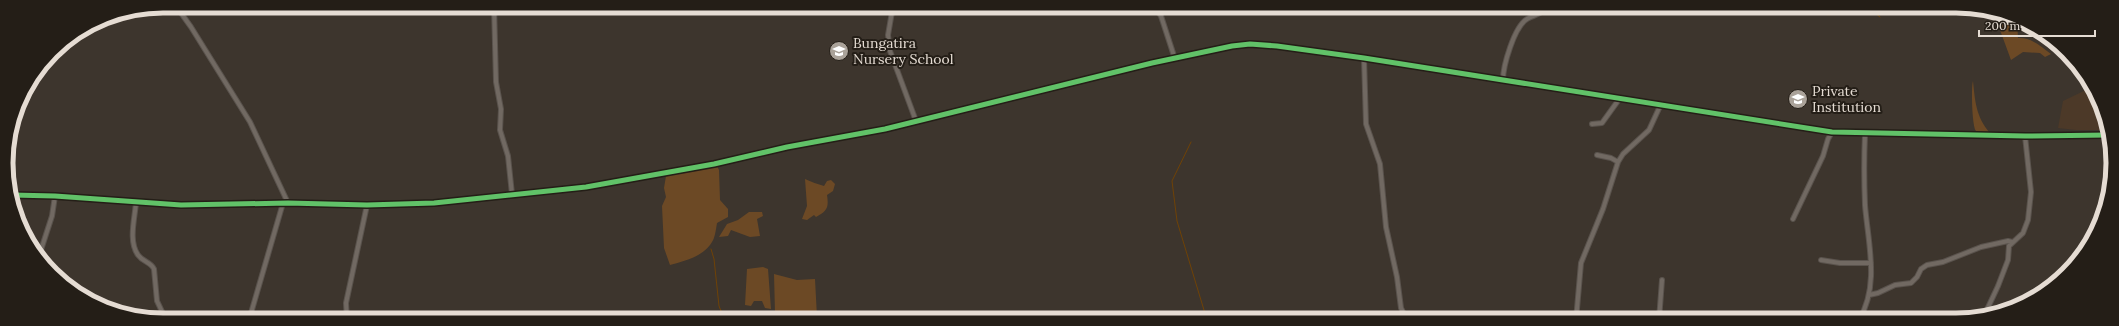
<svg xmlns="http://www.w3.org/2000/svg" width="2119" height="326" font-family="Lora,serif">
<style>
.built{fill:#4c3928}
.green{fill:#6c4925}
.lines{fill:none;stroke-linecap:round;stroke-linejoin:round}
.stream{stroke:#6f4206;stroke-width:1}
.minor-casing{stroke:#5a534d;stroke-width:6}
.minor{stroke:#716962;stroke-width:4}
.cycleway-casing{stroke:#241e17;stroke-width:8}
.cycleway{stroke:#61c268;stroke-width:5}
.labels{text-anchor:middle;stroke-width:4;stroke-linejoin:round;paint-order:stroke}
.poi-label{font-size:14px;fill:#e5dcd3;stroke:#241e17;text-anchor:start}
.rim{fill:none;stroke:#e5dcd3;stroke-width:5}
</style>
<rect width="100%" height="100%" fill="#3d352d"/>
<path class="built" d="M2090,88L2105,113L2107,130H2076L2058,128L2063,101Z"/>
<path class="green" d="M2004,16L2017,20L2018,38C2031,37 2042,47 2051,54L2045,57L2040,53L2023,52L2011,60L2000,30Z
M1973,81C1975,101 1976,117 1990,133L1976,131C1972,125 1971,88 1973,81Z
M710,166H717L719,170L720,200L728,209V217L717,223C716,229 715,238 712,242C704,256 685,261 670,265L664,248L662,206L666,197L664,188L666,176Z
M805,179C811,182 818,184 824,186L827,181L831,180L835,184L833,191L827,195C829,208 827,211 816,217L814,215L807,220L802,219L807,206Z
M749,212H762L763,216L757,219L760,236L750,237L731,230L728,236L719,237L727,224L738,220Z
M763,267L768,269L771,309L765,308L762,301H754L751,306L745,305L747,269Z
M774,274L797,280L815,279L817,317L775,313Z"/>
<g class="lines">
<path class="stream" d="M1808,6C1826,20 1835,15 1854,6
M1856,6L1869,8L1880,17
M1191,142L1172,181L1177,221L1207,320
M711,249L714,259L719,306L721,311L731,316"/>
<g class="minor-casing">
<path id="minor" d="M176,6L191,27L250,122L288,203
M494,6L496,82L501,109L500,130L508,156L512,194
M893,6L888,35L890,51L916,121
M1153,6L1161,16L1175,59
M1364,58L1366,124L1380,164L1386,227L1397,277L1401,308L1405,316L1412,320
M1503,80C1503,66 1514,27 1527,19C1532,16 1538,15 1543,11L1544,6
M1592,124L1602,123L1620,98
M1597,155L1611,158L1618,162
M12,195L55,196L181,205L288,203L367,205L434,203L586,187L714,164L787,147L885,129L1152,63L1232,46L1250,44L1277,46L1364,58L1832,132L2025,136L2108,135
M136,202C135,218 128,241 138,255C143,262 151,262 154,269L157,301L166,320
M1793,219L1823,156L1828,139L1832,132
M39,256L52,216L55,196
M1821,260L1840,263H1871
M1869,295L1878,293L1895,285L1911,283L1917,277L1921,269L1927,265L1943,262L1981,247L2008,241L2012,242
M1984,316L1998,286L2008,260L2009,246L2023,233L2028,220L2031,192L2025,136
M249,320L283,203
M347,320L346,303L367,205
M1576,320L1581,263L1603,209L1618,162L1623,154L1649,130L1661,104
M1659,320L1662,280
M1859,320C1880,285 1868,243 1865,205C1864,181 1864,157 1865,134"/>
</g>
<use href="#minor" class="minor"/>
<g class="cycleway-casing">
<path id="cycleway" d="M12,195L55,196L181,205L288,203L367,205L434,203L586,187L714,164L787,147L885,129L1152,63L1232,46L1250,44L1277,46L1364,58L1832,132L2025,136L2108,135"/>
</g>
<use href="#cycleway" class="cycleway"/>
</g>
<defs>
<g id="school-disc" transform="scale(1)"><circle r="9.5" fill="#aaa299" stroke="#241e17"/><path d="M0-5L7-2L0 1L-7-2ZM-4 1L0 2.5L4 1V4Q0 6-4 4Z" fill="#fff"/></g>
</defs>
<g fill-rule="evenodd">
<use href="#school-disc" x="839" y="51"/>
<use href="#school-disc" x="1798" y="99"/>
</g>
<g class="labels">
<g class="poi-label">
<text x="853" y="48">Bungatira<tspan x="853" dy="16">Nursery School</tspan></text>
<text x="1812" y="96">Private<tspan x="1812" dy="16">Institution</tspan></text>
</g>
</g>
<path d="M0 0H2119V326H0ZM163 13H1956A150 150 0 0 1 2106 163V163A150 150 0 0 1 1956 313H163A150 150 0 0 1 13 163V163A150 150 0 0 1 163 13Z" fill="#241e17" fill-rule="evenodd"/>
<path class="rim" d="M163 13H1956A150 150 0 0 1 2106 163V163A150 150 0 0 1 1956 313H163A150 150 0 0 1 13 163V163A150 150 0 0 1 163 13Z"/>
<path d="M1979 30v6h116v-6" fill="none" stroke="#e5dcd3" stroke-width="2"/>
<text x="1985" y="30" font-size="12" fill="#e5dcd3" stroke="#241e17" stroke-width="3" paint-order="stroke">200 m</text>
</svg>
